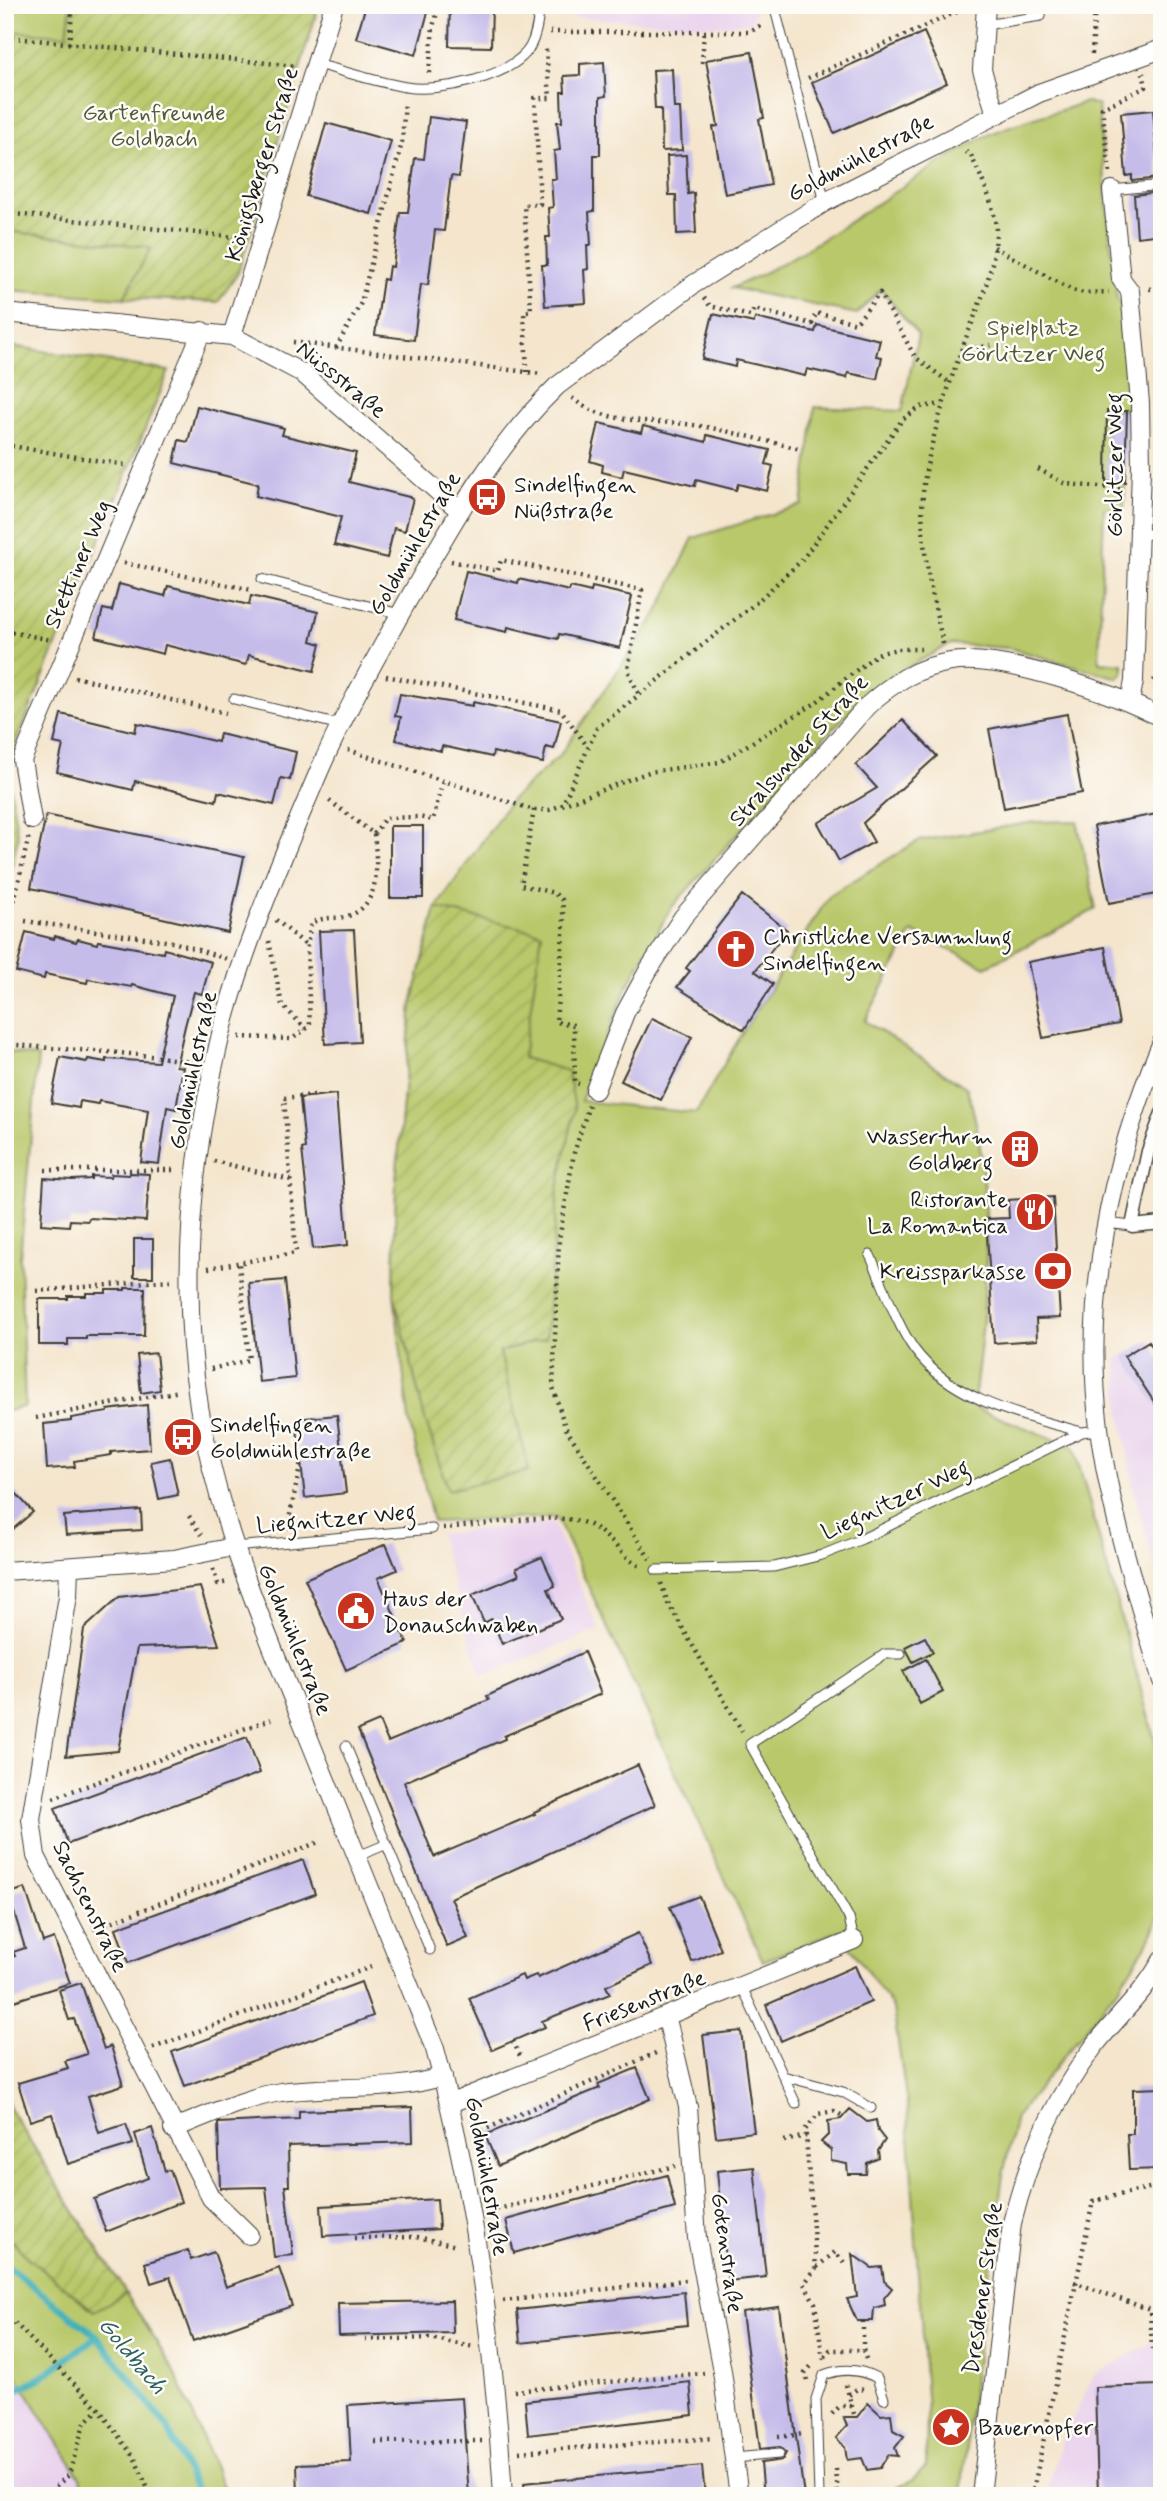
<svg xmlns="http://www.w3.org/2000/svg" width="1167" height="2501" font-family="Mynerve,sans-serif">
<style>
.built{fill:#e9d2ed}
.green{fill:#b9c86b;stroke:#6a7244;stroke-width:2}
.garden{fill:url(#garden-furrows);stroke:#6a7244;stroke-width:2}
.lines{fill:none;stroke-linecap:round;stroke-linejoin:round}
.stream{stroke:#3fb0b7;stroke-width:7}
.building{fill:#c6bcea}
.service-casing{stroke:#3c3a36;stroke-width:11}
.pedestrian-casing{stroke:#3c3a36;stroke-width:15}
.minor-casing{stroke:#3c3a36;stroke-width:20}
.path{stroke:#3c3a36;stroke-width:4.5;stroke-dasharray:2 5;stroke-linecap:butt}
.service{stroke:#fff;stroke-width:9}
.pedestrian{stroke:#fff;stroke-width:12}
.minor{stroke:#fff;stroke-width:18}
.labels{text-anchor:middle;stroke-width:5;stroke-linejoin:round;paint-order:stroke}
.park-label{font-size:23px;fill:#535838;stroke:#fdfcf7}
.street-label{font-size:23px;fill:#1c1c1c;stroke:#fdfcf7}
.poi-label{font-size:23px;fill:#1c1c1c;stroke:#fdfcf7;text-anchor:start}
.water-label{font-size:24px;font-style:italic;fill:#2c5f62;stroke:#fdfcf7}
</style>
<defs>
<pattern id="garden-furrows" width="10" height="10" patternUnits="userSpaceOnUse" patternTransform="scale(1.75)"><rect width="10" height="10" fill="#b9c86b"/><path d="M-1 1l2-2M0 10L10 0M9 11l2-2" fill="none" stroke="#9eab5c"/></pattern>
</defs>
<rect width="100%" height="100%" fill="#fdfcf7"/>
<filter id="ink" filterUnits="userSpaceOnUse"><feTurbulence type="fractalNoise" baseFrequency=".0143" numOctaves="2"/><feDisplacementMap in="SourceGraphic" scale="14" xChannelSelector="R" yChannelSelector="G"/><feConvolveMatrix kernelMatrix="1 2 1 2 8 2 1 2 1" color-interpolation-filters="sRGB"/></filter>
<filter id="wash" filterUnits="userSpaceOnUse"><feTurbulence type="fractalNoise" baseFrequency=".00686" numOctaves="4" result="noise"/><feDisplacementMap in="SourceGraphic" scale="28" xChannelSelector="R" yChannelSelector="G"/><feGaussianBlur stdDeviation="1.57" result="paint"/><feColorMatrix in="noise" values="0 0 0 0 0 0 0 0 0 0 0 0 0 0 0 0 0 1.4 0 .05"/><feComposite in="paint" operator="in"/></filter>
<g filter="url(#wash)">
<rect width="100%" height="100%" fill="#f4e5cc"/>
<path class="built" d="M555,5H759L750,23L713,26L554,16Z
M1150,1339L1162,1360V1593L1134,1490L1120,1408L1117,1359Z
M553,1523L599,1630L481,1676L439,1534Z
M1162,2337V2496H1045L1061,2444L1094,2375Z
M5,2359L80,2477L84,2496H5Z"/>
<path class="green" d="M5,5H71L67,36L5,31Z
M1086,102L1098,105L1112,256L1117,299L1128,316L1136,408L1107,411V482H1125L1124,508H1104L1099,662L1123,664V673L1118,678L1009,648L950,644L881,682L826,735L671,908L627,987L581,1101L696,1113L744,1030L830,895L918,841L1035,822L1077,821L1096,909L986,967L912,932L865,1021L967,1088C996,1182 987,1310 973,1407L1074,1447L1162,1766V1910L1149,1941L1118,1988L1016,2117L1003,2175L971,2399L961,2496H874L910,2482L926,2467L927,2412L907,2103L893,2008L839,1931L763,1961L556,1517L433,1522L409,1420L394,1294L396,1181L412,1004L436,908L511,800L560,755L658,612L693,538L802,505L815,407L902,411L918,335L881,289L857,314L732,288C820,250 892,188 975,142C1006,124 1052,114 1086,102Z
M5,231L152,247L124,298L5,290Z
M5,1051L38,1057L20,1258L25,1406L5,1412Z
M5,2094L11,2111L174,2370L227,2496H84L80,2477L5,2358Z"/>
<path class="garden" d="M71,5H319L238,273L218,302L124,298L151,247L5,231V31L67,35Z
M5,345L169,371L7,765L18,838L5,901Z
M436,908L542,933L523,1058L568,1071L575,1109L558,1188L546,1338L500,1352L529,1471L448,1490L424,1416L394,1294L396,1181L412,1004Z
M5,2094L11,2111L126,2293L94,2311L27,2257L5,2233Z"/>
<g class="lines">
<path class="stream" d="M5,2265L97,2336L168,2428L198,2496
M5,2395L41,2378L97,2336"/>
</g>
<g id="blocks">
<path class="building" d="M366,5H430L416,55L356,38Z
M450,5H492L491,47L449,46Z
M924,32L947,83L834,133L812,82Z
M752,52L764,118L759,119L771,185L725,194L713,127L718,126L706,60Z
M604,62L606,96L600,97V155H594V211L589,212L591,245H587L588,269L584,270L586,303L545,306L542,265H547L546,237H550L548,208L553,207L551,179H556L554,151L560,150L557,122H562L561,92H565L564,76L580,75V64Z
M672,69L674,108H680L682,150L662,151L661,109H655L653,70Z
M1153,110L1159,178L1132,181V175L1126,176L1121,113Z
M429,117L466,122L459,177L451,176L444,231L435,230L428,285L421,284L414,340L375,335L383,279L387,280L389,266L393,267L400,212H408L415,158L424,159Z
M326,123L391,141L371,214L306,196Z
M686,155L688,194L694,193L696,233L677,234L676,195H669L667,156Z
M1160,192L1162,234L1137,237L1134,195Z
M713,314L754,323L755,318L815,332L817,325L880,340L876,356L882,357L877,379L848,373L847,378L807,369L805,376L736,360L735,367L702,359Z
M197,406L284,428L282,435L356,453L349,482L413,498L405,531L394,528L387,558L334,545L341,517L256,496L258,484L174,463L179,440L188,442Z
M1107,411H1127L1125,482H1106Z
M599,423L641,433L643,426L706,442L707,435L770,450L766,464L773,466L767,491L738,484L736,490L696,480L695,486L624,469L622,477L602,472L603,465L590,461Z
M466,571L518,583L519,579L569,591L570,587L591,592L592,587L632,596L620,648L559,634L558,639L508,627L507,632L454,620Z
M119,584L165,596L168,586L249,605L251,596L318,612L311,641L321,644L314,671L249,655L246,665L165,645L163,654L96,637L103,609L112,611Z
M400,694L473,706V702L561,721L554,749L546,747L543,763L493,752L492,757L442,746L441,751L396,740L401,717L395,716Z
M61,714L135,732L137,723L218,742L220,734L296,752L290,780L281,778L274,805L218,792L216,801L135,781L133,790L57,772L63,745L54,743Z
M1067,714L1082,793L1004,808L989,729Z
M903,720L937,756L863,823L874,842L839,861L818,823L877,788L856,765Z
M1162,813V893L1109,903L1094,826Z
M46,815L244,857L228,933L31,888Z
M390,826H423V898H390Z
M742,895L787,930L755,971L773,984L744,1030L677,987L690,971L686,968Z
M354,930L360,1042L325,1044L319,931Z
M26,932L54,939L55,936L76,942L78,939L97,944L98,941L163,953L164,949L211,962L202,994L194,992L185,1026L176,1066L183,1067L176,1109L167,1107L159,1164L141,1162L148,1110L99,1101L98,1104L80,1101L79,1108L51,1103L60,1057L87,1062L88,1059L106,1062V1059L158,1062L173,996L132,985L131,987L88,979L87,983L45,974L44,979L16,972Z
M1105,947L1119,1024L1043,1038L1028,962Z
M652,1018L692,1037L661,1100L621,1081Z
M336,1094L348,1245L313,1249L302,1149L305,1148L300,1098Z
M1011 1148a9 9 0 1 1 18 0a9 9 0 1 1-18 0Z
M130,1173L149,1174L146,1221L89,1218L88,1221L70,1220L69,1226L41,1224L44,1178L72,1180L91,1179V1176L110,1177L111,1174L129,1175Z
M1053,1197L1060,1318L1036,1319L1037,1340L994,1343L986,1219L1009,1218L1008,1200Z
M134,1239H153V1277H134Z
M285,1280L295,1378L259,1382L249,1283Z
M125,1288H145L144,1336H86V1339H68V1345H39V1299H68V1296H86V1293H106V1290H125Z
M1149,1341L1162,1363V1414L1124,1356Z
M156,1353L160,1390L141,1393L137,1355Z
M147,1405L150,1449L111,1452V1455L74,1461L75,1467L47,1469L44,1424L71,1421V1418L108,1412V1410Z
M337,1415L346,1493L305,1498L296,1419Z
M170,1458L178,1495L159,1499L151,1462Z
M5,1481L33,1512L5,1536Z
M141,1510L142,1530L66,1535L64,1516Z
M386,1544L397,1570L378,1578L407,1643L346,1670L305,1579Z
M542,1557L555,1586L548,1589L561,1619L502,1644L492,1619L484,1623L472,1595L519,1575L516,1568Z
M200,1587L219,1645L137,1648L118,1751L66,1756L84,1629L119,1597Z
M925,1637L933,1652L913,1662L905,1647Z
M584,1652L601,1694L504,1736L505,1739L404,1782L434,1857L535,1814L534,1812L638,1765L655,1805L451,1898L468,1938L447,1947L358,1730L379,1721L388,1742L489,1700L487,1696Z
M926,1659L943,1692L920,1704L903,1671Z
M247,1737L260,1773L68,1844L55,1808Z
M303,1860L315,1894L128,1963L116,1928Z
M25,1888L43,1942L54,1938L70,1983L14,2001L12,1996L5,1998V1960L15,1956L13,1952L25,1948L14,1912L5,1915V1895Z
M699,1896L721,1950L692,1962L670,1907Z
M638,1933L652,1965L606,1986L610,1994L542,2021L545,2027L492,2050L469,1998L522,1975L524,1980L536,1975L538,1978Z
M855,1966L871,2002L781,2041L766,2005Z
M361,1982L373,2016L185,2086L172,2052Z
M81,1983L104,2049L111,2046L123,2085L88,2096L99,2133L126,2124L133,2144L68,2164L52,2114L30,2121L18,2083L68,2068L65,2061L87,2054L74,2019L69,2020L59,1990Z
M741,2031L754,2132L716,2137L703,2035Z
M637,2068L650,2099L498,2166L485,2135L600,2088L598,2084Z
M1162,2088V2169L1129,2170L1127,2134H1133V2089Z
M412,2107L413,2142L288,2146L289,2186H285L293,2255L274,2257L266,2187L220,2188L218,2123L299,2119V2111Z
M850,2109L867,2122L876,2120L878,2131L885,2140L878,2151L879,2158L867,2163L866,2174H848L847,2164L831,2161V2150L821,2142L829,2134L828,2121L841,2119Z
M152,2128L165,2171L170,2170L181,2202L106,2232L94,2199L148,2178L135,2134Z
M754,2167L766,2277L728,2281L717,2171Z
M667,2175L675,2208L514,2253L506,2220Z
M437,2199L439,2229L323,2236L321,2206Z
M188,2250L191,2260L214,2252L226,2287L279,2268L292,2306L193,2341L170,2277L151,2283L145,2263Z
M852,2254L872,2268L882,2267L884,2281L892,2288L884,2298L885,2305L874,2308L873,2321H857L847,2299L857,2297Z
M684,2292L687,2325L520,2343L517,2310Z
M452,2301L453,2333L339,2336L338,2303Z
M779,2307L787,2370L804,2496H764L761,2463L782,2460L786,2453L779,2447L760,2449L742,2312Z
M690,2382L693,2415L528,2435L525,2401Z
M1162,2385V2496H1098L1095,2387Z
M462,2398L469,2496H298L297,2464L351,2462L348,2405Z
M868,2403L881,2415L891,2414L893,2430L904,2436L895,2448L898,2456L888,2455L880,2468L867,2470L862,2458L847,2460L845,2447L836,2438L847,2426L843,2417H857Z
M702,2466L705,2496H525L524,2483Z"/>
</g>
</g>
<g filter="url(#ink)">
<use href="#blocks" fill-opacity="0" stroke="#3c3a36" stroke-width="2"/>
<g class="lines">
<g class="service-casing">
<path id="service" d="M774,5L825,202
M985,25L1041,16L1042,5
M317,64C346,72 376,82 406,87C437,93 513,77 530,47C537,34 538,19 540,5
M1112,190L1162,185
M1139,536L1159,532
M262,579L400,614
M234,699L340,725
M1106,1223L1132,1226
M870,1255C884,1285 895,1322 914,1349C952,1401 1024,1416 1082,1432
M234,1547L432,1529
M656,1570L774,1567L822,1555L862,1539L1082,1432L1099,1430
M346,1746L430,1950
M356,1857L387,1844
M854,1940L849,1918L750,1744L885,1654H901
M742,1987L796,2104
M783,2076L843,2092L871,2108
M734,2458L779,2454
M819,2496L816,2399L824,2375C842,2368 860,2369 877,2378L884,2399"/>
</g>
<g class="pedestrian-casing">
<path id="pedestrian" d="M1162,1113L1148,1151L1132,1226L1162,1223"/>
</g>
<g class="minor-casing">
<path id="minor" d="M986,5L982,70L996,114
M1112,190L1121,279L1130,291L1140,403L1141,468L1134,681L1130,702
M5,313L232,336L302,373L459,510
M232,336L334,5
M32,820L22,760L202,331
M1162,1042C1110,1163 1083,1297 1099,1428C1109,1508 1139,1603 1162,1681
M595,1090L625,1013L649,969L683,917L867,706C891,684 917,667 951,662C1003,654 1114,693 1162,718
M69,1567L68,1596L31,1819L36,1856L211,2198L249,2235
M5,1571L174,1559L233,1547
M667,2019L688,2107L697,2238L722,2371L739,2496
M451,2103L854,1940
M173,2129C208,2115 244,2098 281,2092C334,2085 393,2093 443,2076
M503,2496C494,2345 475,2194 435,2049C390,1937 344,1826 299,1714C258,1612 217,1516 199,1406C180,1284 191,1158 220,1038C242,949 281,861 317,776C343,715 376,658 408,600C452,523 493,448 557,386L694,284L825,202L1039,93L1162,49
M981,2496L1012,2223C1028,2158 1054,2099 1095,2045C1117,2017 1145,1992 1162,1960"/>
</g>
<path class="path" d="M550,32H750L763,24
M5,37L297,66
M69,44L73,5
M1092,54L1095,5
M702,63L704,32
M429,73L433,27L439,5
M808,78L966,8
M1110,172L1102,108L1146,87L1143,73
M5,213L245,238
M994,247L1072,290L1084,293L1109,292
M1149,289L1162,288
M704,298L710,306L750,316L754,309L812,324L816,313L856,323L880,293L915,357L950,383
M293,342L542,374
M336,348L361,303L402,142L405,102
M962,351L991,345
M527,372L524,312L531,311L524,205L540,204L535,98H550L546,49
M572,398C608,428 662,418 706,427C738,433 769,442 801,449
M5,445L125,465
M1038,469L1066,484L1122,489
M451,561L498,571L501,560L642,590L628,670L639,695
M124,563L252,590
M1157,591L1162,603
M5,631L52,640
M943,644C931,587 915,530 926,471C934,429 948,388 962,348C976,312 996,270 996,230C995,204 981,178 971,155L966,152
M386,676L561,710L587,746
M75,677L226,713
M1154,681L1162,665
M348,750L534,810H549L649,772L720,762L814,704L877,654L897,649H921
M562,806L597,728L757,602L802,560L902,420L920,407L942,404
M534,810L521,885L554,893L562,900L564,922L556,1022L574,1025L575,1083L579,1084
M374,834L385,818L419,817L433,820L443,780
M276,920L306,945
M25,921L173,942L227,959
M269,941L282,1005L306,1029
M5,942L29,835
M239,1037L292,1039L310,1026L307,946L311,923C328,915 335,920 348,916C382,905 377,862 374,834L327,799
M5,1041L7,1044C70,1051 134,1051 196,1063
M589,1105L574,1153L559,1240L553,1387L565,1427L650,1559
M214,1161L291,1180
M45,1170H177
M1159,1237L1162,1338
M208,1268L296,1253L284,1098L315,1095
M36,1291L171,1280
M211,1369L249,1360L239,1264
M36,1418L180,1391
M189,1516L201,1535
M443,1528C477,1526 553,1512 582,1522C608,1530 619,1556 642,1567
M287,1529L301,1462
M213,1569L218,1584L229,1582
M661,1583L668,1603L742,1731
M53,1798L271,1719
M93,1929L319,1842
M513,2041L520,2056
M153,2048L371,1967
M475,2134L658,2052
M806,2136L805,2130L818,2114L834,2111L841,2115
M784,2141L806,2136L816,2268L804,2284L815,2303L823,2359
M490,2211L675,2166
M354,2238L417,2237L457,2246
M817,2267L835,2252L847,2266
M1074,2282L1150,2310L1152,2349
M503,2301L686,2280
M5,2313L99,2409L135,2459L151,2496
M863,2321V2350
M5,2328L14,2321
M365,2340L430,2338L474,2347
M825,2357L830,2350H863L866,2359
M807,2380L805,2373L812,2365
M846,2385L854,2414
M514,2391L704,2373
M849,2395L857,2389L864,2390
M832,2414L840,2406H852
M778,2437L804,2434
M375,2442L483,2441
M519,2452L713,2438
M836,2469L838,2496
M56,2486L69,2475L84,2424L99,2409
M1032,2496L1093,2201L1162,2185"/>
<use href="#service" class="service"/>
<use href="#pedestrian" class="pedestrian"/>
<use href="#minor" class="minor"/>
</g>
</g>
<defs>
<g id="bus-disc" transform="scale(2.0125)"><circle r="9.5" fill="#c8321e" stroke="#fdfcf7"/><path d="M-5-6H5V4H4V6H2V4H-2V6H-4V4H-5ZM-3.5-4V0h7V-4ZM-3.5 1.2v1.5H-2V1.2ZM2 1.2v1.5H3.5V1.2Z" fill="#fff"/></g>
<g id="church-disc" transform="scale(2.0125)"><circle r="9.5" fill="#c8321e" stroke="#fdfcf7"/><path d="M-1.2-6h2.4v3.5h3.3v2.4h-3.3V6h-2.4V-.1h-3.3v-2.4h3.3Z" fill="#fff"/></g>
<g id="building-disc" transform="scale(2.0125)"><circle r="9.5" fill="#c8321e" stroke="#fdfcf7"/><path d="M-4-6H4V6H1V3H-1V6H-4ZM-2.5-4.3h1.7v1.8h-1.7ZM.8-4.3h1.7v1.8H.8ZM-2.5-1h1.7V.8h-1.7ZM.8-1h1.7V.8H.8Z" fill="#fff"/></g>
<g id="restaurant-disc" transform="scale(2.0125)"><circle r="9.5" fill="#c8321e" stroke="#fdfcf7"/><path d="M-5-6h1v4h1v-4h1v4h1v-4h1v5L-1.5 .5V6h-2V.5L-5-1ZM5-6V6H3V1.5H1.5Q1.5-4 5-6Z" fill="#fff"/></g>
<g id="bank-disc" transform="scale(2.0125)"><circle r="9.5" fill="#c8321e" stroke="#fdfcf7"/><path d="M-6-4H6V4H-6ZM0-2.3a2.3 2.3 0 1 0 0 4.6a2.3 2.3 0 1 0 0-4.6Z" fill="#fff"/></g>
<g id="civic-disc" transform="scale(2.0125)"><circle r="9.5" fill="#c8321e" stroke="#fdfcf7"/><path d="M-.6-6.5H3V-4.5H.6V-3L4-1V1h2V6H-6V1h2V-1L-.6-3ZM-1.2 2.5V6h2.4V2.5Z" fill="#fff"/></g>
<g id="sight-disc" transform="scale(2.0125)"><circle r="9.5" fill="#c8321e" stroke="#fdfcf7"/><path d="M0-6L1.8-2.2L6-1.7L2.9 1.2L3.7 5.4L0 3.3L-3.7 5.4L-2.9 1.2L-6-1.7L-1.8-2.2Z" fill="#fff"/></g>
</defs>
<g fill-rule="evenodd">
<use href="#bus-disc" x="487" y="497"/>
<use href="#church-disc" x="736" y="949"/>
<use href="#building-disc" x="1020" y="1149"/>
<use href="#restaurant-disc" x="1035" y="1212"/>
<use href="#bank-disc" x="1053" y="1271"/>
<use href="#bus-disc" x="183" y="1437"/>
<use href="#civic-disc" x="356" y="1611"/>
<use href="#sight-disc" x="951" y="2427"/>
</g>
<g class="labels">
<g class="park-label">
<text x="154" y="120">Gartenfreunde<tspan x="154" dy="26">Goldbach</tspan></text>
<text x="1033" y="335">Spielplatz<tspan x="1033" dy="26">Görlitzer Weg</tspan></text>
</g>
<g class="street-label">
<text transform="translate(860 157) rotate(-28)" y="8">Goldmühlestraße</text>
<text transform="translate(261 164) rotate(-73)" y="8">Königsberger Straße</text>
<text transform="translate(342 379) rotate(39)" y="8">Nüssstraße</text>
<text transform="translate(1114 465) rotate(-90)" y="8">Görlitzer Weg</text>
<text transform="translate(414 543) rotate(-60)" y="8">Goldmühlestraße</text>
<text transform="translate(77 564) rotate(-67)" y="8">Stettiner Weg</text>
<text transform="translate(798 750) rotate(-48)" y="8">Stralsunder Straße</text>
<text transform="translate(192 1070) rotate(-78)" y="8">Goldmühlestraße</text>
<text transform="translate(895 1499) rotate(-25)" y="8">Liegnitzer Weg</text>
<text transform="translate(336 1518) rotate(-5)" y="8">Liegnitzer Weg</text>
<text transform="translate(296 1639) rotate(68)" y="8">Goldmühlestraße</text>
<text transform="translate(91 1906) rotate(64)" y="8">Sachsenstraße</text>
<text transform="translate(644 2000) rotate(-22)" y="8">Friesenstraße</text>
<text transform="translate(488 2176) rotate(80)" y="8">Goldmühlestraße</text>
<text transform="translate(728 2253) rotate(82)" y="8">Gotenstraße</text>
<text transform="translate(982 2288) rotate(-82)" y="8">Dresdener Straße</text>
</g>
<g class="poi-label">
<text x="514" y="492">Sindelfingen<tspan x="514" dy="26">Nüßstraße</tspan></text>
<text x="763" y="944">Christliche Versammlung<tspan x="763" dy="26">Sindelfingen</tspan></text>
<text x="993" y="1144" text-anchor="end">Wasserturm<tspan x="993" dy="26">Goldberg</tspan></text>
<text x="1008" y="1207" text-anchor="end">Ristorante<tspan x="1008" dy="26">La Romantica</tspan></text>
<text x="1026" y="1279" text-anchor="end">Kreissparkasse</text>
<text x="210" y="1432">Sindelfingen<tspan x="210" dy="26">Goldmühlestraße</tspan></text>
<text x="383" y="1606">Haus der<tspan x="383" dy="26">Donauschwaben</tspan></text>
<text x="978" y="2435">Bauernopfer</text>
</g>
<g class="water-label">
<text transform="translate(133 2355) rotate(50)" y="8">Goldbach</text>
</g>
</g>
<rect width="1167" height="2501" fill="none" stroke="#fdfcf7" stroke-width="28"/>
</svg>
